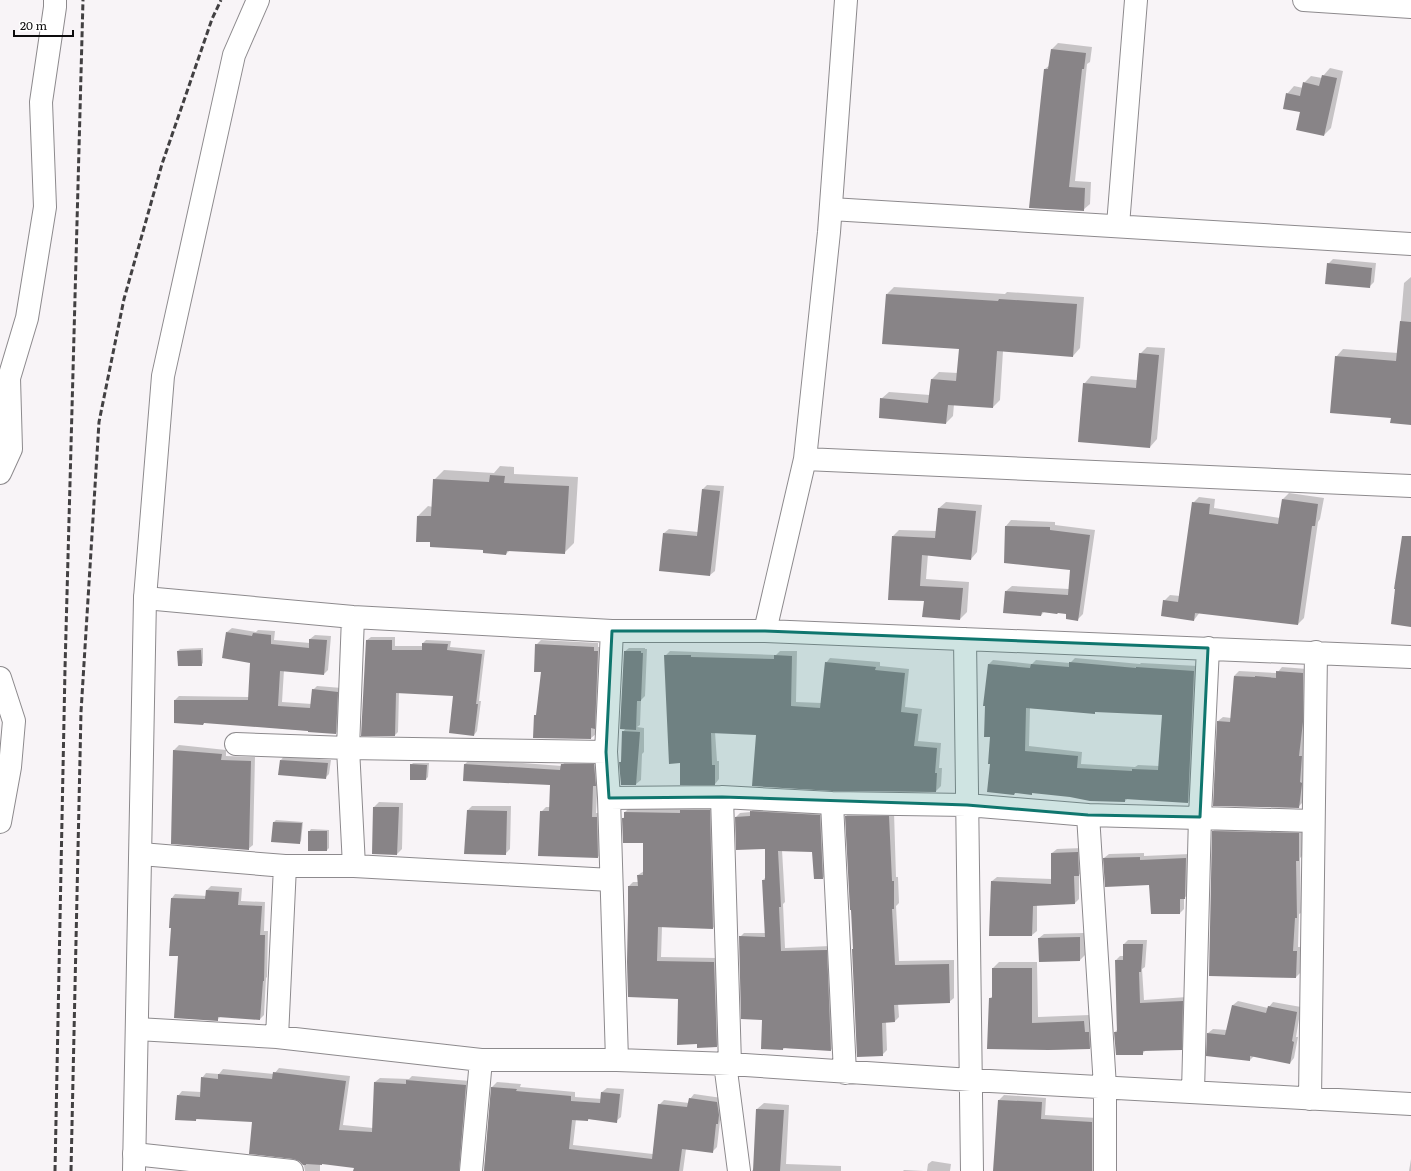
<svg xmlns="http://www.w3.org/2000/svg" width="1411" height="1171" font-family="Literata,serif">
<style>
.shadow{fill:#0003;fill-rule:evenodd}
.building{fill:#888487;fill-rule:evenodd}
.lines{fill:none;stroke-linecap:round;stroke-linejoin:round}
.minor-casing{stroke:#8d8a8d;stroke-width:24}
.tertiary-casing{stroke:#8d8a8d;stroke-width:24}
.minor{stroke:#fff;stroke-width:22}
.tertiary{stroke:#fff;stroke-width:22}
.rail{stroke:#424042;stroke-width:3;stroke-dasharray:6 3;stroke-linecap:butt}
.marked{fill:#0f766e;fill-opacity:0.2;stroke:#0f766e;stroke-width:3;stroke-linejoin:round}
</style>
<rect width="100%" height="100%" fill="#f8f4f7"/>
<path class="shadow" d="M1058,43L1092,47L1090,62L1087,64L1075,181L1091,182L1090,204L1083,210L1030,207L1045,69L1050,65L1052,49Z
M1330,68L1343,71L1331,128L1324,135L1301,111L1287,94L1294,86L1303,88L1304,83L1311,76L1322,78L1323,76Z
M1333,259L1376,263L1374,282L1369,287L1328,264Z
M1411,277V424L1392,417L1336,357L1343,349L1398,353L1404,283Z
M894,287L1005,294L1007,292L1084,297L1080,348L1073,356L1003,351L1000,400L993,407L954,404L953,416L946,423L881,399L889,392L930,395L932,379L939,372L958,373L960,348L887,294Z
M1147,347L1165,348L1157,439L1150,447L1084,384L1091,376L1137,380L1140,354Z
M500,466L514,467V474L578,477L574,543L564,553L510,550L506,554L484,549L431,541L418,516L428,506L433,507L434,480L444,470L494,473Z
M707,485L724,486L715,571L710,575L664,533L669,529L698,532L703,489Z
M1289,493L1324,498L1320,519L1318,522L1304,618L1298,624L1200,612L1194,620L1164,601L1170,595L1180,596L1193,503L1199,497L1215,499L1214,508L1280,518L1283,499Z
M946,502L982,505L977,552L971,559L928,554L926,579L969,582L967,612L960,619L925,600L893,536L899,530L937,531L939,508Z
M1011,520L1055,522V525L1095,530L1083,614L1078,619L1067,613L1044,612L1041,615L1006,591L1012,586L1069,589L1071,569L1006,526Z
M232,628L256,632L258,630L275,631L274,640L310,643V639L315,635L331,636L328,670L324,674L284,670L282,702L312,704L313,690L317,686L342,688L340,729L336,733L205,722L203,724L175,700L179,696L249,697L251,662L227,632Z
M371,637H395V646H423V643L426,640L451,641L450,647L485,650L479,701H481L477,731L474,735L454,695L399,692L398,732L395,735L367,640Z
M541,640L598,643V647H603L599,723L596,726V734L591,738L542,671L536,645Z
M203,648V663L201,665L178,651L180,649Z
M629,648H645V649H647L645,696L641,700L640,725L637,727L644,728V752L642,754L641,780L636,784L620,763L622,760L623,732L626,728L624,652Z
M670,651L776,655L780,651H797L796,702L822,703L826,663L830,658L880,662V666L909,669L905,707L922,709L918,741L941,743L939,768H942L941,786L936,791L757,734L715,732L717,761H719V779L715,784L681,762L665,656Z
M1075,658L1140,664L1141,663L1198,666L1192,798L1188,802L1128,798L1125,801L991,763V736L986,705H985L989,664L993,660L1032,664L1036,660L1070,663ZM1030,708L1095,712L1096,711L1163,714L1159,766L1138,765L1135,767L1081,764L1082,752L1029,746Z
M1282,667L1307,669V717L1304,752H1306L1303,802L1298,807L1218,721L1223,717L1231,718L1234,676L1239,671L1277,673Z
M179,745L226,750V756L255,757L253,845L248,849L172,843L174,750Z
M284,756L331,760L329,774L325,778L281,760Z
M470,759L562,766L566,760H599L596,813H601L603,852L598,857L541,812L546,807H550L551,784L464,780L465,764Z
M413,763H429L428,777L426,779L411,765Z
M379,802L403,803L402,849L397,854L374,807Z
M472,806H511L510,849L505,854L468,810Z
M686,806H714L717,924L713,928L662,927L661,957L718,958L721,1042L717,1046L698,1043L679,998L629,913V886L633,882H639L638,875L644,871V842L623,818L625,817V812L629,808L683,809Z
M755,807L824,811L827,873L823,878L813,851L782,850L785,902L783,904L785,948L830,946L835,1046L831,1050L785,1048L783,1049L740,937L744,933H766L763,880L766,877V847L736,817L740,813L751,812Z
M851,811L894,812L896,877H898L899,903L896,906L899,961L954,960V998L949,1002L898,1003L899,1017L895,1021L886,1022L887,1050L882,1055L853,949L854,947L846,816Z
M276,820L303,822L301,841L299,843L274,822Z
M1218,827L1303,829V855L1300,858L1301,913L1299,914L1298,947H1301V972L1296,977L1210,975L1213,831Z
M311,829L329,830V848L327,850L309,832Z
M1082,848L1083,870L1079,875V899L1075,903L1037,904V931L1032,935L992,881L997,877L1052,879V853L1057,849Z
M1144,853V856L1190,854L1189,894L1184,898V909L1180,913L1150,884L1104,858L1109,854Z
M211,886L242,888L241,901L265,902L264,931H268L267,977L266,978L264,1015L260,1019L221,1016L217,1020L179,955L172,927H170L172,898L175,894L207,896V890Z
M1084,933L1085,955L1080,960L1039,938L1044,934Z
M1128,940H1147L1145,967L1142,969L1144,1000L1187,997L1185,1045L1181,1049L1146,1050L1142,1054L1115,1032L1117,1030L1116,960L1120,956H1124V944Z
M999,962H1037L1038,1017L1090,1015L1096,1042L1090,1048L1048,1050L990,998L993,996V968Z
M1238,1001L1268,1008L1273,1002L1301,1007L1296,1037H1298L1294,1058L1290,1063L1254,1056L1250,1060L1208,1033L1213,1029L1227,1030L1233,1005Z
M279,1068L350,1076L343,1125L373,1128L375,1082L380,1078L409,1079L412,1076L470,1081L463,1167L460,1171H354L355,1167L323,1163L320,1164V1171H305L304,1166L300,1160L253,1121L198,1118L196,1120L178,1096L182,1091L201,1092L202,1078L206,1073L219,1074L223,1069L274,1074Z
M497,1082L521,1084L520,1087L575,1092V1097L602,1099V1092L607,1088L624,1089L621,1117L616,1121L589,1119L588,1120L576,1119L573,1145L653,1154L659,1105L664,1100L689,1103L690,1099L694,1094L722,1098V1119L720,1121L717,1147L712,1152L686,1149L683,1171H484L492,1087Z
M1004,1095L1046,1098L1045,1115L1097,1118L1099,1171H994L999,1100Z
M764,1103L789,1105L786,1164L841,1166V1171H752L754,1168L757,1109Z
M1411,1159V1171H1409Z
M932,1161L951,1164L950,1171H927L928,1164Z
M904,1170L924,1171H903Z"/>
<path class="building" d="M1051,49L1086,53L1084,69H1082L1069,187L1085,188L1084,211L1029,208L1044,69H1048Z
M1322,75L1337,78L1324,136L1296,130L1300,112L1283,109L1286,93L1300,96L1303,82L1319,86Z
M1327,263L1372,268L1370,288L1325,284Z
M886,294L998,301L999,299L1077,304L1073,357L997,351L993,408L948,405L946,424L879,418L880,398L928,403L931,379L956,381L959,349L882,344Z
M1400,321L1411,322V425L1390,423L1391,418L1330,413L1335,356L1396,361Z
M1139,353L1159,355L1150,448L1078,442L1083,383L1136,388Z
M490,475L505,476L504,483L569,486L565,554L507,551L506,555L483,553V550L430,547V542H416L417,516H431L433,479L489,482Z
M702,489L720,491L710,576L659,571L663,533L697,536Z
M1282,499L1318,504L1315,526H1312L1298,625L1195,613L1194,621L1161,616L1163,600L1178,602L1192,502L1210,504L1209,514L1278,524Z
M938,508L976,511L971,560L922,555L920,586L963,588L960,620L922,617L924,601L888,600L892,536L935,538Z
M1005,526L1050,527V530L1090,535L1078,621L1066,619V614L1058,613L1057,614L1042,612L1041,616L1003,613L1005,591L1068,595L1070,570L1004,563Z
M1402,536H1411V627L1391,624L1395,589H1394Z
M226,632L252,636L253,633L271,635V644L309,648V639L327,640L324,675L280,671L278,706L310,708L312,689L338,692L336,734L308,732V731L204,723L203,725L174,723V700H248L250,663L222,658Z
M366,640H392V650H422V643L448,644L447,650L482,654L476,704H478L474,736L449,733L453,696L396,693L395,736H361Z
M535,644L594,647V651H598L595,729L591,728V739L533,738L534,715H536L541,672H534Z
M201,650L202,666H178L177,651Z
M624,651H641V653H643L641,701H637L636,730L620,729Z
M664,655H691V657L774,659V655L792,656L791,706L820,708L825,662L876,667L875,670L905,673L901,712L918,714L914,746L937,748L935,773H937L936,792L832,791L752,786L756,735L711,733L712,765H715V785H680V763L669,764Z
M1069,662L1136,668V667L1194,671L1188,803L1125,799V802L1090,801L1070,797L1032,793V795L1015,793L1014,795L987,792L990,764H988L990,737H984L985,706H983L988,664L1030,668L1031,664L1069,667ZM1026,708L1095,714V712L1162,715L1158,770L1132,769V771L1077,768L1078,756L1025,751Z
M1276,671L1303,673V722L1299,756H1302L1300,782L1302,783V784L1299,808L1213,806L1217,721L1230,722L1234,676L1255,677V676L1276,678Z
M622,731L640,732L636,785H621L619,762H621Z
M173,750L222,754L221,760L251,761L249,850L171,844Z
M280,760L328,763L326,779L278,775Z
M410,764L427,765L426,780H410Z
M464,764L560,770L561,764H594L596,786H593L592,817H597L598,858L538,856L540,811H549L550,785L463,781Z
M373,807H399L397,855L372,854Z
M467,810L507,811L506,855L464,854Z
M680,810H710L713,929L658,927L657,961L714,962L717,1047L697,1048V1044L677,1045L678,999L628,997L627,962L628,913V886H638L637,875H643V843H623L622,818H624V812L680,813Z
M750,811L820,815L823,879H814L812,852L778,851L781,907H779L781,951L827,950L831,1051L783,1048V1050L761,1049L762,1020L741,1019L739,936L765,937L762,880H765V849L736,850L735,817L750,816Z
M845,816H889L892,881H894V909H892L895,965L949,964L950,1003L894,1005L895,1022L882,1023L883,1056L857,1057L852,949H853L851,910H850Z
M273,822L302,823L300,844L271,842Z
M308,831H327V851H308Z
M1212,831L1299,833V861H1296L1297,918H1295L1293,951H1297L1296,978L1209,976Z
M1078,852L1079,876H1074L1075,904L1033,906L1032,936H989L991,881L1051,884V853Z
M1140,857V860L1186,858L1185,899H1180V914H1151L1149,885L1105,887L1103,858Z
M206,890L239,892L238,905L262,906L260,935H265L264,981H263L260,1020L218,1017V1021L174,1018L178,956H169L171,928H169L171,898L205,899Z
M1080,937V961L1039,962L1038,938Z
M1123,944H1143L1141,972H1139L1140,1003L1183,1001L1182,1050L1143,1051V1055H1116L1114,1032H1117L1115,960H1123Z
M992,968H1032V1023L1084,1021L1085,1032H1089L1090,1049L1048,1050L987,1049L989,998H992Z
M1232,1005L1266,1013L1268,1006L1297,1012L1292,1041L1294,1042L1290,1064L1250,1056V1061L1206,1056L1207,1033L1225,1035Z
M273,1072L346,1081L339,1130L372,1132L374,1082L406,1084V1080L466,1085L459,1171H353L354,1168L322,1164V1165L306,1164V1165H303L299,1161L293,1159L249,1154L252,1122L196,1119V1121L175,1120L177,1095L200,1097L201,1077L218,1079V1074L272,1079Z
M491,1087L517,1089L516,1091L571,1096V1101L600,1103L601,1092L620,1094L617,1123L588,1119V1121L572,1120L569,1149L652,1159L658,1104L687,1107L689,1098L717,1102L719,1115L718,1124H716L713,1153L682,1149L679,1171H484Z
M998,1100L1042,1102L1041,1119L1092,1122V1171H993Z
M756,1109L784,1110L780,1171H753Z"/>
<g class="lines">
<g class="minor-casing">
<path id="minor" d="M1304,0L1411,7
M831,209L1411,244
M1118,225L1136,0
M805,459L1411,486
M145,598L353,617L612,631H765L1411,657
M353,617L348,748L354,866
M612,631L606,752L609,798L617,1060
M765,631L805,459L829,232L846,0
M965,639L972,1171
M236,744L348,748L606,752
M722,797L730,1064L726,1071L739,1171
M609,798L722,797L832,803L967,805L1088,815L1105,1087V1171
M832,803L845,1073
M1088,815L1313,821
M141,854L285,866H354L611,880
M137,1029L277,1037L481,1060H617L730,1064L971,1080L1411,1104
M277,1037L285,866
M1193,1092L1200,816L1208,648
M1310,1099L1316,652
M134,1154L292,1171
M471,1171L481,1060"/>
</g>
<g class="tertiary-casing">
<path id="tertiary" d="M0,473L11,449L9,378L27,318L45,207L41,102L55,7V0
M0,678L14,721L10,767L0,822
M134,1171L145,598L163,376L234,55L258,0"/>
</g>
<use href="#minor" class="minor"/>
<use href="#tertiary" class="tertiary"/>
<path class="rail" d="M55,1171L65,669L83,0
M71,1171L81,712L99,422L124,299L162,164L212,19L221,0"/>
</g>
<path class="marked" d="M612,631H765L1208,648L1200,817L1088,815L967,805L722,797L609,798L606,752Z"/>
<path d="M14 30v6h59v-6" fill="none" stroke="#0d0c0d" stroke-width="2"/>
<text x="20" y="30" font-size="12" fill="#0d0c0d" stroke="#ffffff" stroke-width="3" paint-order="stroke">20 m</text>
</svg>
